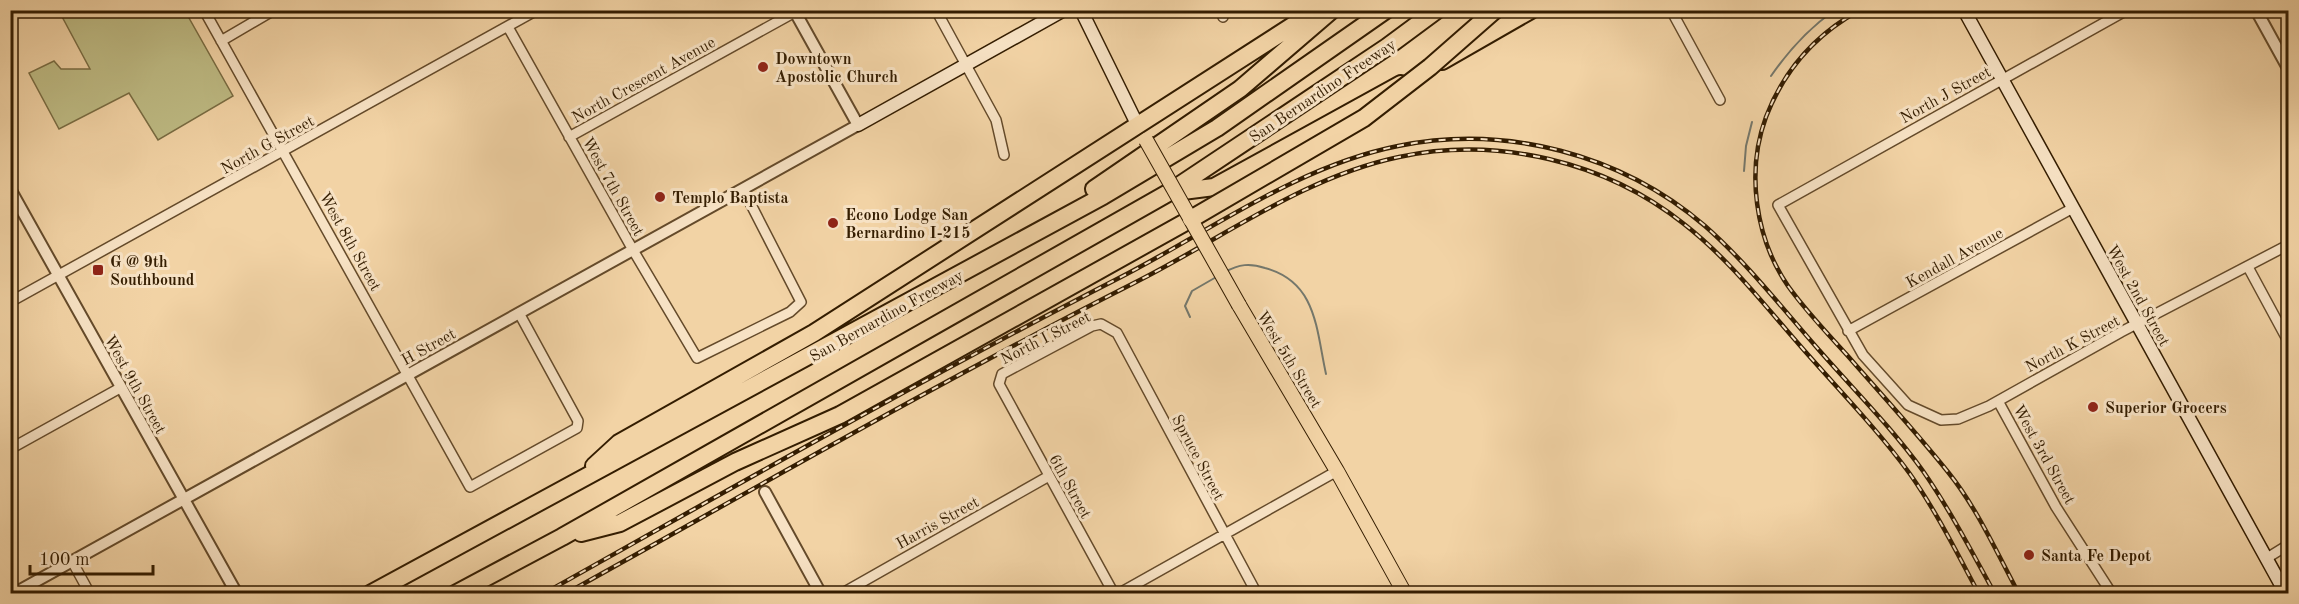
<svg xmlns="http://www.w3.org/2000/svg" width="2299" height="604" font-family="'Old Standard TT',serif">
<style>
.green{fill:#bebb84;stroke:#796c42;stroke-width:1.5}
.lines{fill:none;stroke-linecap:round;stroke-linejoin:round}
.stream{stroke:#75786c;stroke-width:2}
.minor-casing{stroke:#644a2a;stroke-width:12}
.tertiary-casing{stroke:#644a2a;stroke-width:14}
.secondary-casing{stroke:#341d01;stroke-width:15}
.primary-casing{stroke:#341d01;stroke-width:16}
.motorway-casing{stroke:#341d01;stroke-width:20}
.minor{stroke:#f7e2c4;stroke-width:9}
.tertiary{stroke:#f7e2c4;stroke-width:10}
.secondary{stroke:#f7e2c4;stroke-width:12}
.primary{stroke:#f2d3a5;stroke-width:14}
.motorway{stroke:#f2d3a5;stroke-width:16}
.rail-casing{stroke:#341d01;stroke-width:4.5}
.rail{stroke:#f7e2c4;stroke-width:2;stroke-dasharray:7;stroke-linecap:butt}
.primary-bridge-casing{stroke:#341d01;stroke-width:16;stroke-linecap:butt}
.motorway-bridge-casing{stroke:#341d01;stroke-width:20;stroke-linecap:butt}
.primary-bridge{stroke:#f2d3a5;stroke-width:14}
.motorway-bridge{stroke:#f2d3a5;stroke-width:16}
.poi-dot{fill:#8f2418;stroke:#f7e2c4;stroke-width:2}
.labels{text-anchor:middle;stroke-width:6;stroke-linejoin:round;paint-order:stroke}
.poi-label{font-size:16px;font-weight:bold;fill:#341d01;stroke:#f7e2c4;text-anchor:start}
.street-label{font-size:16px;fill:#341d01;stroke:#f7e2c4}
</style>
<rect width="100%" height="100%" fill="#f2d3a5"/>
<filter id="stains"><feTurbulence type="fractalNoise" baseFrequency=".00333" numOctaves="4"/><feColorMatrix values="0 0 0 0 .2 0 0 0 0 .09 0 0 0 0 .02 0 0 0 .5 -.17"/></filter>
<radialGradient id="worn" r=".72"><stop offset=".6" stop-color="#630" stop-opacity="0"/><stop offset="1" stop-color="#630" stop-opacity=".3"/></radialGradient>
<path class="green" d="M59,11H185L233,96L158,140L129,93L59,129L29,73L54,61L61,69H90Z"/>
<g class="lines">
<path class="stream" d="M1771,76C1789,50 1809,28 1835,10
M1744,171L1746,146L1752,122
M1225,272C1239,264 1250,263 1265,268C1317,282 1316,329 1326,374
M1190,317L1185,306L1192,291L1218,276"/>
<g class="minor-casing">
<path id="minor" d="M204,10L470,487L577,428L578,421L519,313
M936,10L996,120L1004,155
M1671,10L1720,100
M2127,10L1778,205L1863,355L1908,405L1941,420L1958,419L1989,406L2121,332L2288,245
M1223,17L1224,10
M508,27L633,250L697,358L790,312L801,302L743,189
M221,41L274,10
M569,137L795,12
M2248,267L2288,341
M10,302L537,10
M1848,331L2073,208
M1998,401L2056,507L2112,594
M10,449L120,388
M2267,558L2288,545
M72,561L90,594
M841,594L1049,476
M1114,594L999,384L1002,374L1092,326L1101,324L1117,333L1257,594
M1118,594L1337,471"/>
</g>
<g class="tertiary-casing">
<path id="tertiary" d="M2256,10L2288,68
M10,189L237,594
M765,492L821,594
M13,594L858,125L794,10"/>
</g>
<g class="secondary-casing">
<path id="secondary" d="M1081,10L1138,126
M1964,10L2286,594
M858,125L1064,10"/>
</g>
<g class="primary-casing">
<path id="primary" d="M1239,305L1337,471L1405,594"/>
</g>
<g class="motorway-casing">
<path id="motorway" d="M1442,61L1531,10
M1094,189L1240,89L1332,10
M1175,192L1214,187L1401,84
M594,466L619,443L814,333L1317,10
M581,533L620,523L735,462L840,415L1191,219
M370,594L1103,196L1217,128L1386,10
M455,594L562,537L1168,193L1387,47L1437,10"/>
</g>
<use href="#minor" class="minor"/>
<use href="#tertiary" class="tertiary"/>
<use href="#secondary" class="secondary"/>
<use href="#primary" class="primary"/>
<use href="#motorway" class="motorway"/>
<g class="rail-casing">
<path id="rail" d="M1860,10C1816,34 1784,70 1766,117C1746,171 1755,238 1788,286C1806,311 1827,333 1847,355C1881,394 1916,432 1948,472C1977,508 1997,553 2019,594
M543,594C734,487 924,378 1119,278C1209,232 1297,166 1398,146C1506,124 1621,154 1705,226C1747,263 1782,308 1819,350C1854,390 1892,428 1923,471C1950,510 1972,552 1995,594
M565,594C754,489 941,381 1134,283C1220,240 1303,177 1399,157C1497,136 1605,161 1684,224C1729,259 1765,306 1803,349C1839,390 1878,430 1910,474C1936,511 1957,553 1979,594"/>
</g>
<use href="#rail" class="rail"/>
<g class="primary-bridge-casing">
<path id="primary-bridge" d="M1146,140L1239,305"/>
</g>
<g class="motorway-bridge-casing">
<path id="motorway-bridge" d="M1191,219L1364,118L1430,67L1495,10"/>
</g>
<use href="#primary-bridge" class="primary-bridge"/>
<use href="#motorway-bridge" class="motorway-bridge"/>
</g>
<g class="poi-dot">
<circle cx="763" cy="67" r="6"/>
<circle cx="660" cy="197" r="6"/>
<circle cx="833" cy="223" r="6"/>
<rect x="92" y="264" width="12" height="12" rx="3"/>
<circle cx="2093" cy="407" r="6"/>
<circle cx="2029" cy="555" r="6"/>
</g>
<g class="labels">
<g class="poi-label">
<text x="775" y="64">Downtown<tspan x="775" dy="18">Apostolic Church</tspan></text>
<text x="672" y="203">Templo Baptista</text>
<text x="845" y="220">Econo Lodge San<tspan x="845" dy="18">Bernardino I-215</tspan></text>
<text x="110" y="267">G @ 9th<tspan x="110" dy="18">Southbound</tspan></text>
<text x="2105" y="413">Superior Grocers</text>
<text x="2041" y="561">Santa Fe Depot</text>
</g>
<g class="street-label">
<text transform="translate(643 79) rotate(-29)" y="6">North Crescent Avenue</text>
<text transform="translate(1322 90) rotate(-34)" y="6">San Bernardino Freeway</text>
<text transform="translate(1945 94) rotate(-29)" y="6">North J Street</text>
<text transform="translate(267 144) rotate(-29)" y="6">North G Street</text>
<text transform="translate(614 186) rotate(61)" y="6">West 7th Street</text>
<text transform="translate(351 241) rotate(61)" y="6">West 8th Street</text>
<text transform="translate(1954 257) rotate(-29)" y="6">Kendall Avenue</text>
<text transform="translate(2139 295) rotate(61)" y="6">West 2nd Street</text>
<text transform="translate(886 315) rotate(-29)" y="6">San Bernardino Freeway</text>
<text transform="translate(1045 337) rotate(-27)" y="6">North I Street</text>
<text transform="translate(2072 343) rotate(-28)" y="6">North K Street</text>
<text transform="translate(428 346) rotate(-29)" y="6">H Street</text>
<text transform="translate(1290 359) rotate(59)" y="6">West 5th Street</text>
<text transform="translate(136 384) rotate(61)" y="6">West 9th Street</text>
<text transform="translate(2045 454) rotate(61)" y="6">West 3rd Street</text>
<text transform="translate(1199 457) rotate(62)" y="6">Spruce Street</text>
<text transform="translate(1071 486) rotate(61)" y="6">6th Street</text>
<text transform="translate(937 522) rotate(-29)" y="6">Harris Street</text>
</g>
</g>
<rect width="2299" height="604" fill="none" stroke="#f2d3a5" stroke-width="36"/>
<rect x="12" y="12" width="2275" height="580" fill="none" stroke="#341d01" stroke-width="3"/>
<rect x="18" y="18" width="2263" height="568" fill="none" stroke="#341d01" stroke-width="1.5"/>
<path d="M30 565v9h123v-9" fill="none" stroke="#341d01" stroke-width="3"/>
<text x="39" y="565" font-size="18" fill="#341d01" stroke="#f7e2c4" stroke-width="4.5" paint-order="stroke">100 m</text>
<rect width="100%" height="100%" filter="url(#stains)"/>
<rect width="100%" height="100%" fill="url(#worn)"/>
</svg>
